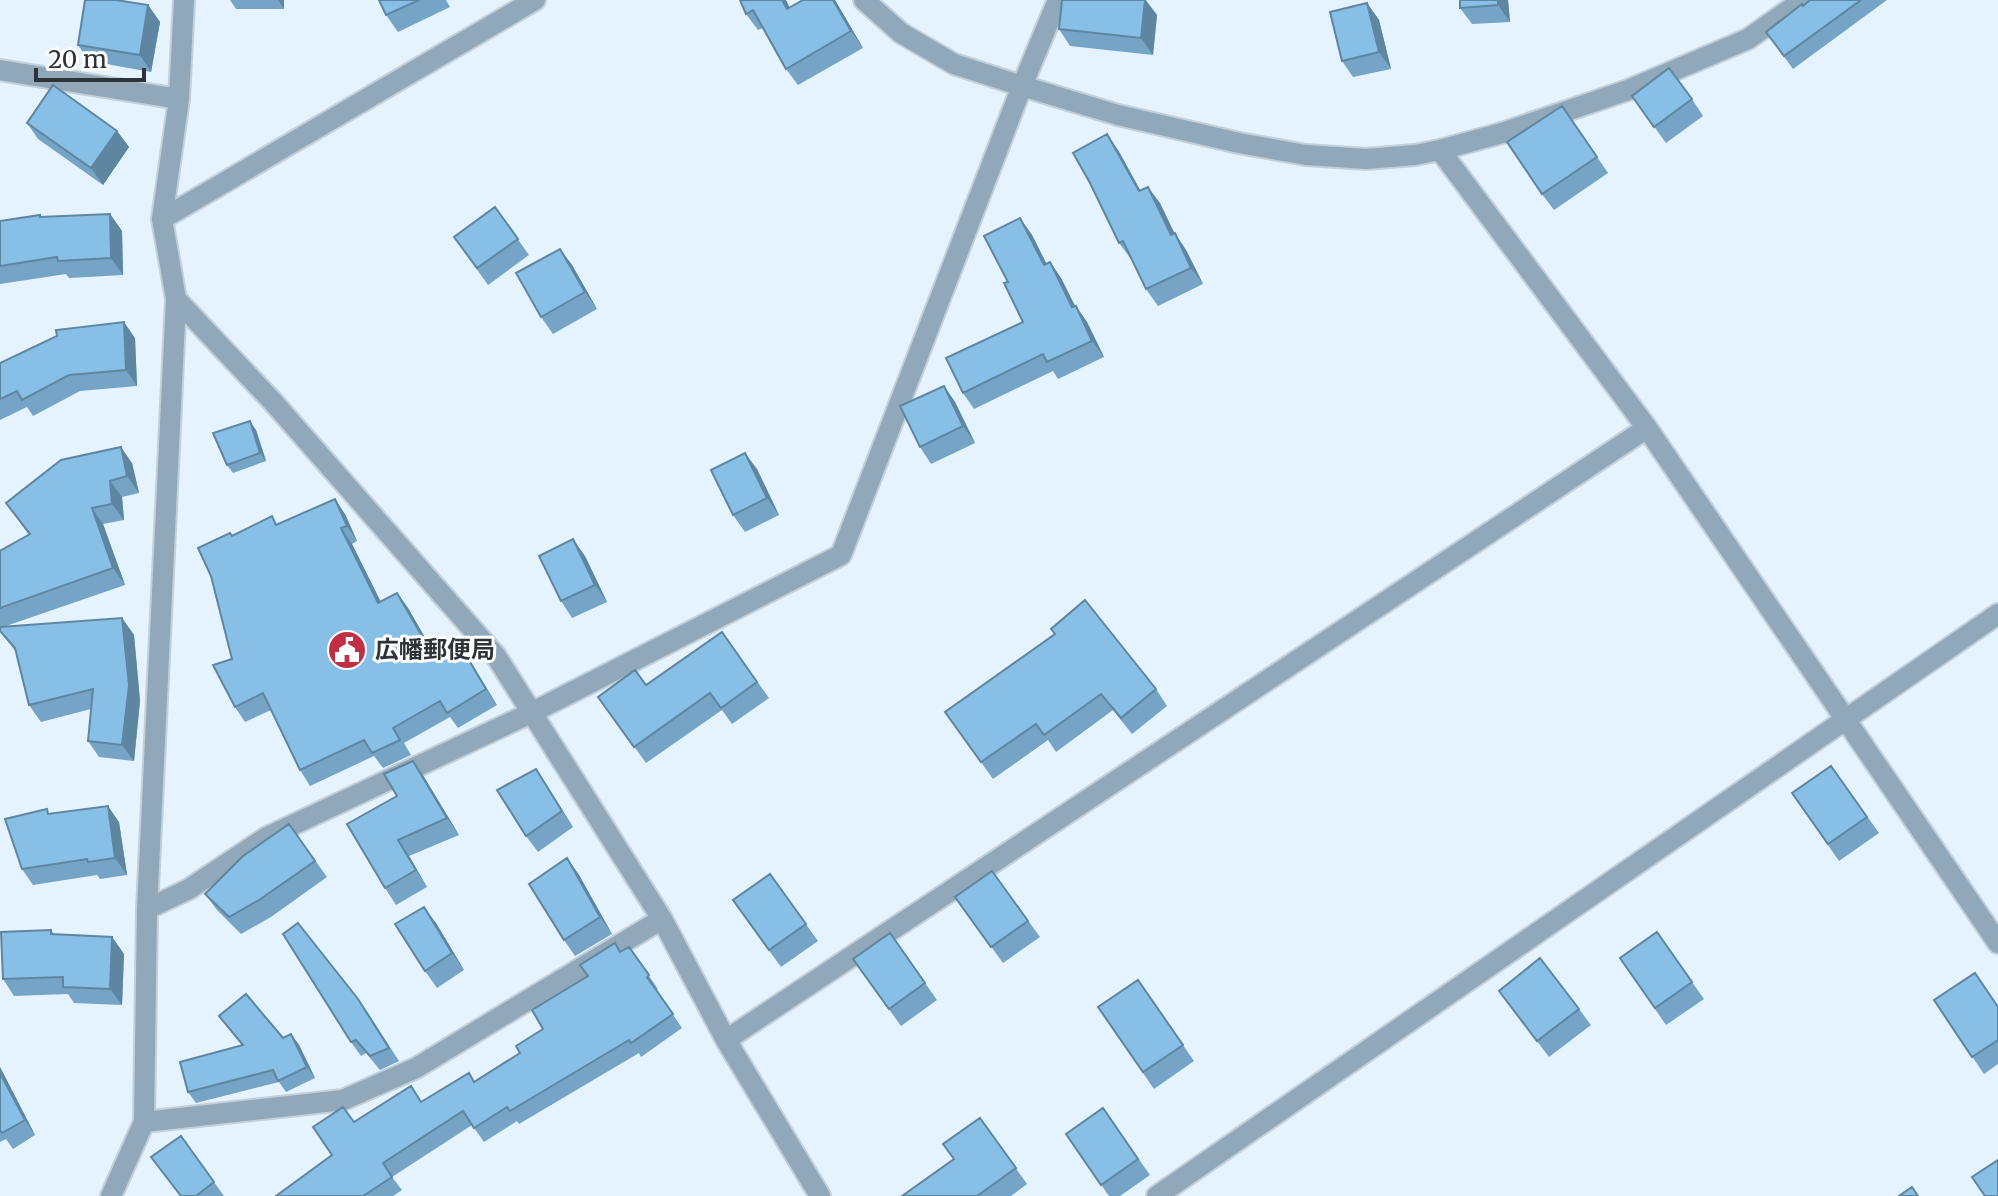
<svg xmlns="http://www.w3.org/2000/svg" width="1998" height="1196" font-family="Merriweather,'Noto Sans JP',serif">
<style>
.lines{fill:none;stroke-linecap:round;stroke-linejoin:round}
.minor-casing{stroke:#c3d0da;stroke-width:24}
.minor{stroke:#90a8b9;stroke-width:20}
.wall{fill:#75a4c6}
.shaded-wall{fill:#5f86a1}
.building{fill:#88bfe6;stroke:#5f86a1;stroke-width:2}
.labels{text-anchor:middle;stroke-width:6;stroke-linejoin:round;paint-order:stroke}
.poi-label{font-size:24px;font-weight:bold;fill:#2d3337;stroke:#fff;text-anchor:start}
</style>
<rect width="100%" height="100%" fill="#e4f3fe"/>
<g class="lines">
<g class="minor-casing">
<path id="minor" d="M864,0L901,33L954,64L1022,86L1118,115L1239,143L1306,155L1366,159L1415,155L1440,150L1502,133L1628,90L1748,39L1803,0
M0,70L179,99
M1440,150L1647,428L1998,943
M162,219L535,0
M176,299L274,403L496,656L662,919L726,1040L820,1196
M147,909L189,889L267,837L531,713L841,555L1022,86L1058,0
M726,1040L1647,428
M144,1122L343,1100L416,1068L662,919
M111,1196L144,1122L147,909L176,299L162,219L179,99L184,0
M1157,1196L1998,614"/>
</g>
<use href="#minor" class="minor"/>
</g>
<path class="wall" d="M230,0H284V9H236Z
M379,0H446L450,7L398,32L386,15Z
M740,0L790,8L803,0H835L863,48L798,85L786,69L763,28L758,30L746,14Z
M1062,0H1146L1157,15L1153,55L1070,46L1059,29Z
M1508,0L1510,22L1472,24L1460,8Z
M1810,0H1887L1793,69L1766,32Z
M1367,3L1379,20L1391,69L1353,77L1342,61Z
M148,5L160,22L151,72L89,61L78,45Z
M1632,96L1692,99L1703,116L1666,143Z
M1562,106L1608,173L1554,210L1542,194Z
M27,123L117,131L129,147L103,185L38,139Z
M1118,150L1140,190L1160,203L1174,233L1186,250L1203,284L1158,306L1146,289L1131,259L1119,243Z
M495,207L529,255L488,285L454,237Z
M110,214L122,231L123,275L69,278L66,274L0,284V221L40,215L41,217Z
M1020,218L1032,235L1046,263L1050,262L1061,278L1075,306L1087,322L1104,357L1058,379L1053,371L974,409L963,393L1023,322L1008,282Z
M560,249L572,265L597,309L553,334L541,317Z
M135,338L137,386L80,391L33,416L27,407L0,420V363Z
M944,386L955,402L975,443L931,464L920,447Z
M256,430L266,461L233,473L227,465Z
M132,463L139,493L122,497L124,520L103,524L125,585L6,626L122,618L134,635L140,701L134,761L99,757L88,741L91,709L41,722L29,705L16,652L0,631V551L29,535L6,503Z
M757,469L779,515L745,532L733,515Z
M345,514L357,541L352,544L381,602L397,593L408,608L435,656L468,658L497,705L458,728L450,717L404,743L411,755L383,768L374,756L310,786L300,770L271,710L245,722L235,707L232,659V536L277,524Z
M585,556L607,602L572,618L561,601Z
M722,632L769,698L732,724L722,710L646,763L598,697L646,685Z
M1054,634L1156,689L1167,706L1132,734L1113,710L1056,752L1048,740L993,779L945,712Z
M413,761L424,777L459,835L409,856L427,887L396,905L385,888L397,796Z
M1831,766L1879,833L1839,861L1792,793Z
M547,786L573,827L538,852L526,836Z
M50,814L119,822L127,875L100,879L97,875L33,885L22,869Z
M289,824L327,877L271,917L241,934L217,910L205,894Z
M567,858L579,875L612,934L575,956L564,940Z
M992,871L1040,937L1003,963L955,897Z
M770,874L818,941L781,967L733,900Z
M436,923L464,970L437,988L425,971Z
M51,930L54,934L112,937L124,954L122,1005L74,1003L68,994L14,996L3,979Z
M1657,932L1704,999L1666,1025L1620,958Z
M890,933L937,1000L901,1026L853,959Z
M629,947L658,989L656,990L682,1028L641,1057L639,1053L519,1124L517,1121L484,1142L472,1125L392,1177L402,1190L393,1196H276L332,1155L354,1122L422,1102L475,1081L520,1053L543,1029L588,976Z
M1138,980L1194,1061L1154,1089L1098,1007Z
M1499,991L1579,1009L1591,1025L1549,1057Z
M358,999L368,1013L399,1061L380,1070L366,1053L361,1056L351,1042Z
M1934,1000L1998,1006V1064L1984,1074Z
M219,1016L283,1038L291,1034L299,1045L315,1078L286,1092L279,1082L196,1103L188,1092L242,1045Z
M0,1067L35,1135L13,1149L6,1139L0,1142Z
M1103,1108L1150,1175L1120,1196H1109L1066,1134Z
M980,1118L1027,1184L1011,1196H902L954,1159Z
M181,1136L224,1196H180L163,1173L151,1157Z"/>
<path class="shaded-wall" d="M278,0H284V9Z
M782,0H786L799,26L787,9Z
M833,0H835L863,48L851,31Z
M1145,0L1157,15L1153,55L1141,38Z
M1498,0H1508L1510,22L1498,5Z
M1367,3L1379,20L1391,69L1379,52Z
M148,5L160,22L151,72L140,55Z
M117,131L129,147L103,185L91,168Z
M1107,134L1118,150L1150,208L1139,191Z
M1148,187L1160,203L1183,251L1171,235Z
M110,214L122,231L123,275L111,258Z
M1020,218L1032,235L1055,281L1044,265Z
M1175,233L1186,250L1203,284L1191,268Z
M560,249L572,265L597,309L585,292Z
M1050,262L1061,278L1084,324L1072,307Z
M1076,306L1087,322L1104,357L1092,341Z
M124,322L135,338L137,386L126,370Z
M944,386L955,402L975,443L963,426Z
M250,421L256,430L266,461L260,453Z
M121,447L132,463L139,493L127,476Z
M745,453L757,469L779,515L767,498Z
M110,481L122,497L124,520L112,504Z
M335,499L345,514L357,541L347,526Z
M92,508L103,524L125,585L113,568Z
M341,528L352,544L389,619L378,603Z
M573,539L585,556L607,602L595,585Z
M397,593L408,608L445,672L434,657Z
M122,618L134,635L140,701L134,761L122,745Z
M458,642L468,658L497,705L486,689Z
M413,761L424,777L459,835L447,818Z
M536,769L547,786L573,827L562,811Z
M108,806L119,822L127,875L115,858Z
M398,840L409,856L427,887L416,870Z
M567,858L579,875L612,934L600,917Z
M424,907L436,923L464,970L452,953Z
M112,937L124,954L122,1005L110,989Z
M291,1034L299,1045L315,1078L307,1067Z
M0,1067L35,1135L25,1120L0,1073Z"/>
<path class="building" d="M85,0H116L148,5L140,55L78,45Z
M379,0H419L386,15Z
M740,0H782L787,9L803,0H833L851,31L786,69L753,10L746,14Z
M1062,0H1145L1141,38L1059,29Z
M1460,0H1498V5L1460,8Z
M1810,0H1861L1784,56L1766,32L1802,4L1803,6Z
M1367,3L1379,52L1342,61L1330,12Z
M1669,68L1692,99L1654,127L1632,96Z
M53,85L117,131L91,168L27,123Z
M1562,106L1597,157L1542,194L1507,142Z
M1107,134L1139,191L1148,187L1171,235L1175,233L1191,268L1146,289L1123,241L1119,243L1090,183L1073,153Z
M495,207L518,239L477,268L454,237Z
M110,214L111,258L58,261L57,257L0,266V221L40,215V217Z
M1020,218L1044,265L1050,262L1072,307L1076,306L1092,341L1047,362L1043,354L963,393L946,358L1023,322L1004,283L1008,282L984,236Z
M560,249L585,292L541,317L516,273Z
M124,322L126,370L69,375L22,400L17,391L0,399V363L57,336L56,330Z
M944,386L963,426L920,447L900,406Z
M250,421L260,453L227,465L213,433Z
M121,447L127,476L110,481L112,504L92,508L113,568L0,608V551L30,534L6,503L61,460Z
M745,453L767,498L733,515L711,470Z
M335,499L347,526L341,528L378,603L397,593L434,657L458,642L486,689L447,713L440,701L393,728L400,740L372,753L364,740L300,770L263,693L235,707L213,665L232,659L211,576L198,548L230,533L232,536L272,516L276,525Z
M573,539L595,585L561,601L539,556Z
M1085,600L1156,689L1121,718L1101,694L1044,735L1036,724L981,762L945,712L1055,634L1051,629Z
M122,618L129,685L122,745L88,741L93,689L29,705L15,648L0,631V627Z
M722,632L757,682L721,708L710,693L634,747L598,697L635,670L646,685Z
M413,761L447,818L398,840L416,870L385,888L347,824L397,796L384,774Z
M1831,766L1867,817L1828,844L1792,793Z
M536,769L562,811L526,836L497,790Z
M108,806L115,858L88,862L87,859L22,869L5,819L47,809L48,814Z
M289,824L315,861L259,900L229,917L205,894L243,856Z
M567,858L600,917L564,940L529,884Z
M992,871L1028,921L991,947L955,897Z
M770,874L806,924L769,950L733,900Z
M424,907L452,953L425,971L395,924Z
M298,923L358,999L389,1048L370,1056L356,1040L351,1042L283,934Z
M51,930V934L112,937L110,989L63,987V977L3,979L1,932Z
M1657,932L1692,982L1655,1008L1620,958Z
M890,933L925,983L889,1009L853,959Z
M615,943L620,952L629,947L649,975L647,977L673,1014L631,1043L629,1040L510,1111L507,1107L474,1128L463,1111L383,1163L392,1177L363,1196H276L332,1155L313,1127L343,1107L354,1122L411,1086L421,1102L469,1073L474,1082L520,1053L516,1046L543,1029L532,1010L588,976L580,965Z
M1540,958L1579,1009L1537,1041L1499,991Z
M1975,973L1998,1007V1040L1972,1057L1934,1000Z
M1138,980L1183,1045L1143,1072L1098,1007Z
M246,994L283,1038L291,1034L307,1067L278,1081L273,1070L188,1092L180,1062L243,1045L219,1016Z
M0,1073L25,1120L2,1133L0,1130Z
M1103,1108L1138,1159L1101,1185L1066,1134Z
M980,1118L1016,1168L977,1196H902L954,1159L943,1144Z
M181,1136L214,1182L196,1196H181L151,1157Z
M1998,1160V1196H1985L1972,1177Z
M1912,1187L1918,1196H1899Z"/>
<defs>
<g id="civic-disc" transform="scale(2)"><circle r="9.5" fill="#c02f46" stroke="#fff"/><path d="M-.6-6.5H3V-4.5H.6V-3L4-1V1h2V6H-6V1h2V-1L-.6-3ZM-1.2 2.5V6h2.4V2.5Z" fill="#fff"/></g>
</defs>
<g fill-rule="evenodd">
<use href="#civic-disc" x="347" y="650"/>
</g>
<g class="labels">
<g class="poi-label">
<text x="375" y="658">広幡郵便局</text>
</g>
</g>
<path d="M36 68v12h108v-12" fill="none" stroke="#2d3337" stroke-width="4"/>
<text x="48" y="68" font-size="24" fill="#2d3337" stroke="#ffffff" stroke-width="6" paint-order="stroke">20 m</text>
</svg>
